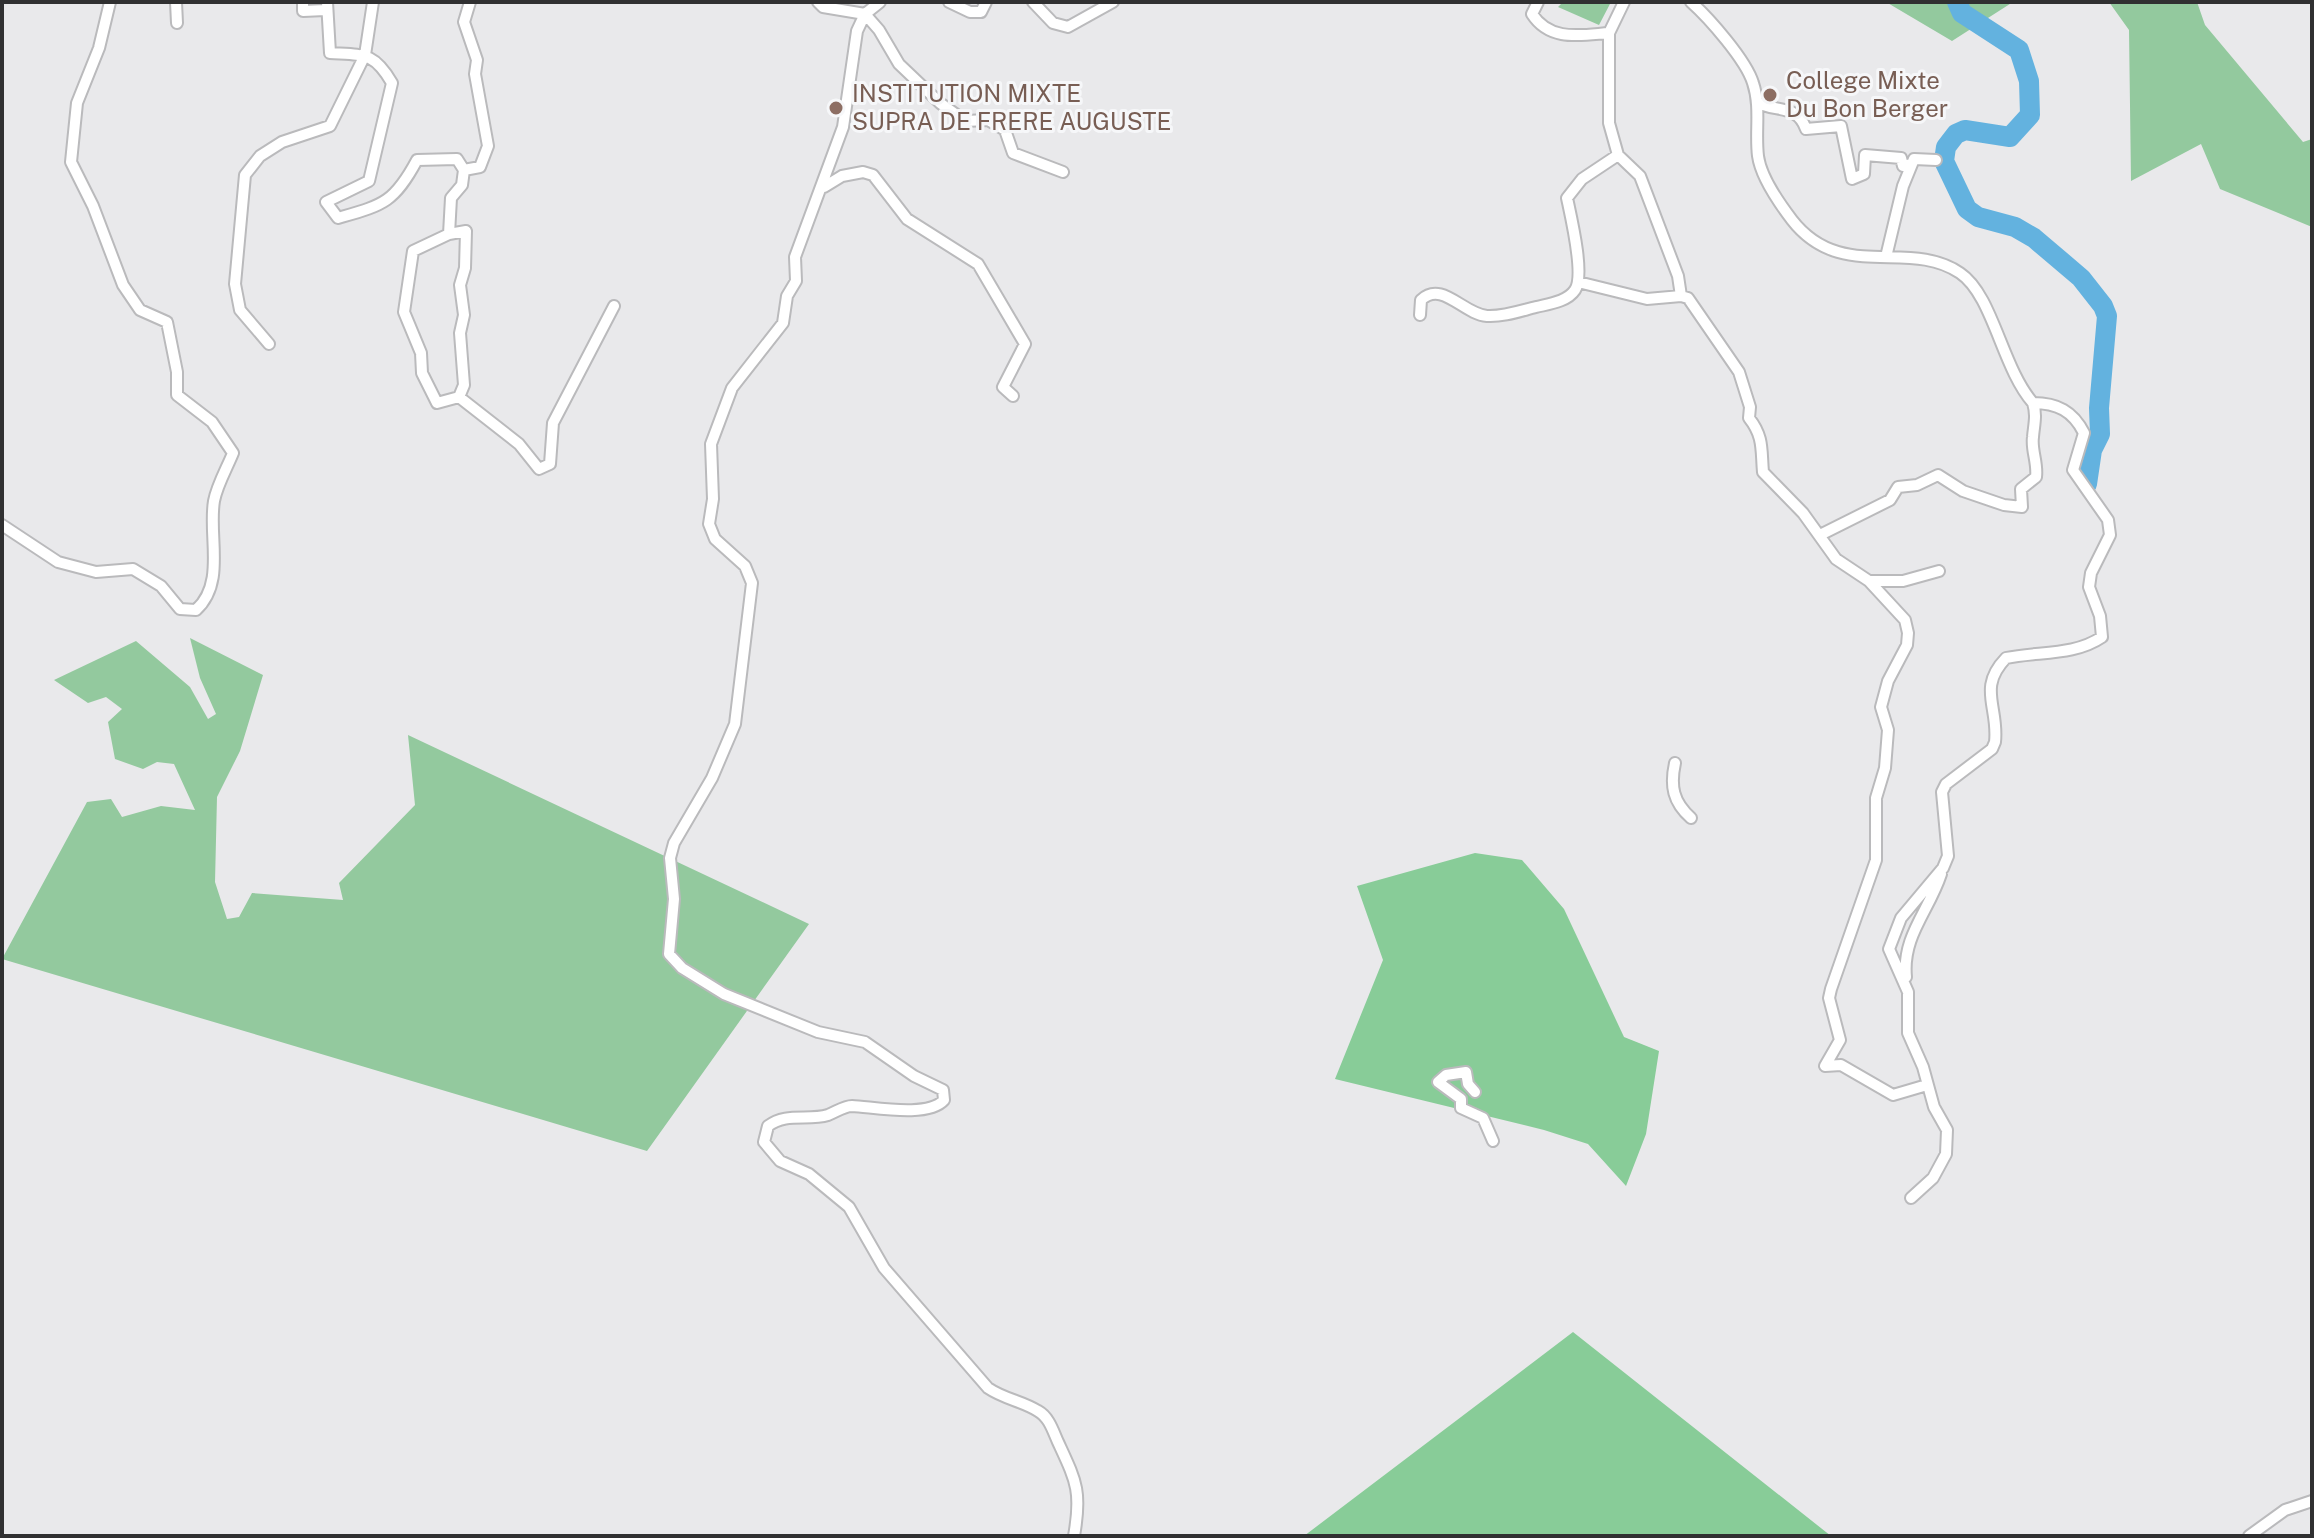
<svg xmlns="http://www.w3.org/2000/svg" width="2314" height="1538" font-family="'Public Sans',sans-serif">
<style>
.green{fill:#93c99e}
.forest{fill:#88cc98}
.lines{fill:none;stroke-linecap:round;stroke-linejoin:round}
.river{stroke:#63b2df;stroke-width:20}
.street-casing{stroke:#bababc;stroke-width:14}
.street{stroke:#fff;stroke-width:10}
.education-dot{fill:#8d6e63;stroke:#f6f7f9;stroke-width:3}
.labels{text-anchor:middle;stroke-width:6;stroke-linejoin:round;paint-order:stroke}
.education-label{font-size:24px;fill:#785e54;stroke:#f6f7f9;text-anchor:start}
</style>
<rect width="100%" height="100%" fill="#e9e9eb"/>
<path class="green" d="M1563,2H1611L1599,25L1558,7Z
M1886,2H2013L1952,41Z
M2109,2H2197L2205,25L2303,142L2312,139V227L2220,189L2201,144L2131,181L2129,30Z
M190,638L263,675L240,751L217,797L215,882L227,919L239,917L252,893L343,900L339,883L415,805L408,735L809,924L647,1151L2,959L87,802L111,799L122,817L161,806L195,810L174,764L157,762L143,769L115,759L108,722L122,709L106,697L88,703L54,680L136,641L190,687L208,719L216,714L200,678Z"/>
<path class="forest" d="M1475,853L1522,860L1564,909L1624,1037L1659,1051L1646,1134L1626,1186L1588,1144L1544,1130L1335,1079L1383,960L1357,886Z
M1573,1332L1831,1536H1304Z"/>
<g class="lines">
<path class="river" d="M1957,2L1962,13L2019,50L2029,81L2030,115L2010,137L1965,130L1956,134L1946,147L1944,161L1967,209L1978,217L2015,227L2034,238L2081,278L2103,306L2107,316L2099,408L2100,434L2092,450L2087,484"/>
<g class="street-casing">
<path id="street" d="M176,2L177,23
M303,2V11L325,10
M327,2L330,53C364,55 374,52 392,83L369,181L326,202L338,218C383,205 394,203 417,160L457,159L464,170L462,185L451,198L449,234L413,251L404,312L421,353L422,373L437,403L459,397L519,444L539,469L550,464L553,423L614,306
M818,2L823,7L865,14L857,31L843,127L795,257L796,281L787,296L783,323L732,388L711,444L713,499L709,524L715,539L745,566L752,583L735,724L712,778L674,843L670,858L674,899L669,954L682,968L724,994L818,1032L865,1042L914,1076L943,1090L944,1100C928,1118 874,1107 852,1106C844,1106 836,1112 828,1115C808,1121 786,1112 768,1126L764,1142L780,1161L809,1174L849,1207L884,1268L988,1388C1004,1399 1022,1401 1038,1411C1049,1417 1053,1431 1058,1442C1076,1481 1082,1491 1074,1536
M880,2L865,14L879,30L899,64L940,103L965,121L988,120L1005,130L1013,153L1063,172
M949,2L970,12H981L986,2
M1033,2L1053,23L1068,27L1113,2
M1538,2L1532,14C1550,42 1581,35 1609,33
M1691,2C1709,18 1746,60 1753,83C1761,107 1755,132 1758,156C1761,178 1779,203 1792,220C1841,283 1909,238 1960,273C1993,295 2002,368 2033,403C2057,403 2073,411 2084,433L2073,470L2108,520L2110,535L2091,573L2089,587L2100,616L2102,637C2074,656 2039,651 2006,658C1977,688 1999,707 1995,742L1992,749L1946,784L1942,792L1948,856L1943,868L1901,918L1889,949L1908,992V1033L1923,1067L1934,1107L1947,1130L1946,1154L1933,1178L1911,1198
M1757,102C1774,113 1797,103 1806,129L1841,126L1852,179L1864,174L1865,155L1901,158L1903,166L1912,164
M1618,155L1640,176L1678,276L1681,296
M464,170L480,167L488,146L475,74L477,60L464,22L470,2
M824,187L842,176L863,172L873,175L907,219L978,264L1025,344L1003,387L1013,396
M449,234L466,231L465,268L460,285L464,315L460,333L464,385L459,397
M1886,257L1903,186L1914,159L1936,160
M1578,282L1647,299L1681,296L1688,298L1739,372L1750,407L1749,418C1764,437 1761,450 1763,472L1803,513L1836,559L1869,581L1905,620L1908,633L1907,645L1888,681L1881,707L1888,730L1885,768L1876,798V860L1831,989L1829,998L1840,1040L1825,1066L1841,1065L1893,1095L1927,1085
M1420,315L1421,300C1442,280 1463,314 1487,316C1503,317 1520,311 1536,307C1548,304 1567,302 1575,290C1585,275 1571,217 1567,198L1582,179L1618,155L1609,123V33L1624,2
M269,344L240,310L235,284L245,175L260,156L282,142L330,126L365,55L373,2
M2,525L58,562L96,572L133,569L161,586L180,609L196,610C226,583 208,536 214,501C217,485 227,468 233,453L212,422L177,395V372L167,322L140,310L123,285L93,206L71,162L77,103L99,48L110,2
M1820,535L1890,500L1898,487L1917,485L1938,475L1963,491L2004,505L2022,507L2021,489L2036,477C2038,463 2031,450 2033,437C2034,424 2037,416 2033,403
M1869,581H1903L1939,571
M1675,763C1670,786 1673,802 1691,818
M1906,977C1902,936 1929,911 1941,874
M1475,1092L1468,1084L1466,1072L1446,1075L1438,1082L1461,1099V1108L1483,1118L1493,1141
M2249,1536L2285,1510L2312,1501"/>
</g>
<use href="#street" class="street"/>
</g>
<g class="education-dot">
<circle cx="1770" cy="95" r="8"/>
<circle cx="836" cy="108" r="8"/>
</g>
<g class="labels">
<g class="education-label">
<text x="1786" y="89">College Mixte<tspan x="1786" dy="28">Du Bon Berger</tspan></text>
<text x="852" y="102">INSTITUTION MIXTE<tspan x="852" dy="28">SUPRA DE FRERE AUGUSTE</tspan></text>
</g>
</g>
<rect width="2314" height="1538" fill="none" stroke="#303031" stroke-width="8"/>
</svg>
